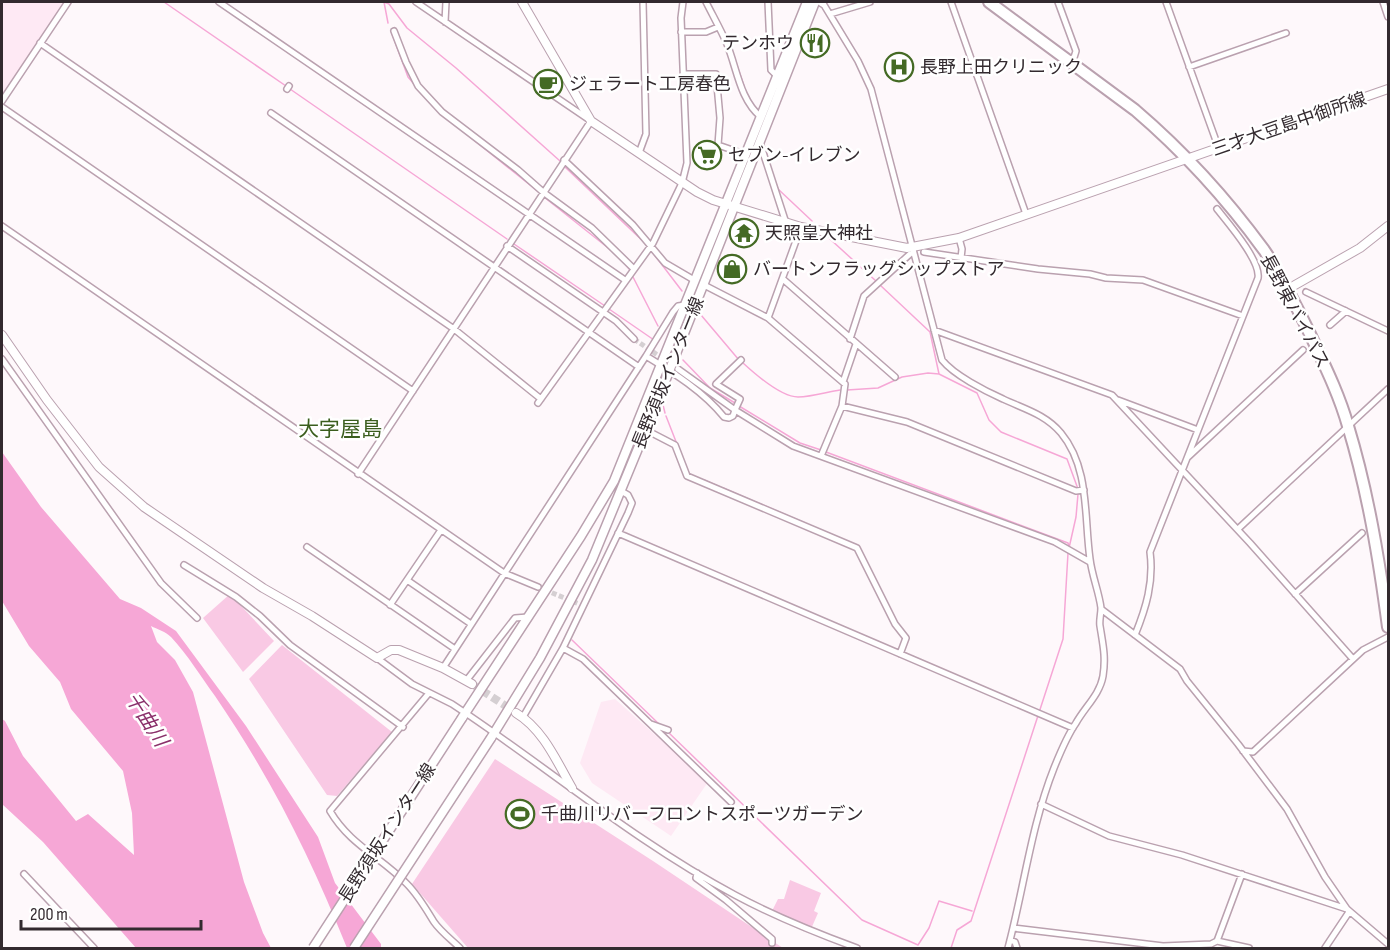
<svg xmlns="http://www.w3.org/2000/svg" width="1390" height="950" font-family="'Sofia Sans Condensed','Noto Sans JP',sans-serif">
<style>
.built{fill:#fee9f4}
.green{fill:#f9c9e4}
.water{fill:#f6a7d6}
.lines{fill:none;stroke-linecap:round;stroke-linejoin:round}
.stream{stroke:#f6a7d6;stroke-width:1.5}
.street-tunnel{stroke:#d5cfd2;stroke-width:5;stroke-dasharray:5 2.5;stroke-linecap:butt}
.secondary-tunnel{stroke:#d5cfd2;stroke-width:8;stroke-dasharray:8 4;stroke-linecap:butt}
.street-casing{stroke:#baa1af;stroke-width:8}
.secondary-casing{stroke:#baa1af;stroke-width:10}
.primary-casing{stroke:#baa1af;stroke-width:11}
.highway-casing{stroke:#baa1af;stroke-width:14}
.street{stroke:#fff;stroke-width:5}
.secondary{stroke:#fff;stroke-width:8}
.primary{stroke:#fff;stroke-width:8}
.highway{stroke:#fff;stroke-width:10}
.primary-bridge-casing{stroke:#baa1af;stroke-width:11;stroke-linecap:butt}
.primary-bridge{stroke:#fff;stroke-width:8}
.labels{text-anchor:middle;stroke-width:5;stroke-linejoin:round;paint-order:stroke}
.poi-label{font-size:18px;fill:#332a2f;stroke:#fff;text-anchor:start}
.street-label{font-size:18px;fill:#332a2f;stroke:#fff}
.water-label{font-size:20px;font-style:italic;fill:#8a306b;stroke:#fff}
.quarter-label{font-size:21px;fill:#3b5e1e;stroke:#fff}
</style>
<rect width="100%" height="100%" fill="#fef8fb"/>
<path class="built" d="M2,2H65L2,98Z
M615,699L708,782L671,836L592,783L580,763L601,702Z"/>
<path class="green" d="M230,594L274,641L243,672L203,618Z
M282,645L392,732L337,796L327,795L249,679Z
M495,759L653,861L783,948H468L412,884Z
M790,880L821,893L814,911L818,913L811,929L772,911L778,899H784Z"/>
<path class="water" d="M2,452L41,507L120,599L141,608L176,631L246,726L318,837L335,883L381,944V948H347C310,856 271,778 215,696C201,677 188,655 171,637C166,632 157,629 151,626L157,642L175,660L193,692L244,882L263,933L271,948H136L43,842L2,804V719L5,721L23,756L76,821L88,814L134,855L132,813L123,771L71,709L60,682L29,646L2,601Z"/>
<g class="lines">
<path class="stream" d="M164,2L286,86
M384,2L389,4L407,28L456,68L560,161
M384,2L388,23
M391,31L408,77L432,105
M729,42L744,86
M290,89L507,239
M449,120L540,193
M765,149L769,162
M565,167L647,245
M771,170L778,189L812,221
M544,197L612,251
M2,229L132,319
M830,239L876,281
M514,244L605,306
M653,253L682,291
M625,264L630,270
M633,277L658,326
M880,285L930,332L939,374L977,393L989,420L1001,432L1067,459L1078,489
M609,309L654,340
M701,315L739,360
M136,322L163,340
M683,360L710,388L735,403
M743,363C755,374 782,397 798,397C812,397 827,392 840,390
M847,390L878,388L902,377L928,373L939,374
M663,405L665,413
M739,406L800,443L821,450
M666,416L682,457
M826,452L1068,543L1069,546
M704,480L720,487
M723,488L805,523
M1069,548L1076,517L1078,494
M572,640L660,725
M668,732L862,920L918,945L929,928L939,901L972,911
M951,948L957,930L971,921L1063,639L1068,553"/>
<path class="street-tunnel" d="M634,339L678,369
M538,587L579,604"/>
<path class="secondary-tunnel" d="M472,684L512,710"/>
<g class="street-casing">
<path id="street" d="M219,2L625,280
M706,2C713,16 721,30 727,44C737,69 740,100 761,117
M768,2L771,70L777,76
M819,2L824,5L858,61L871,89L942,360C954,375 985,391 1003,399C1024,409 1045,414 1061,433C1090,468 1084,517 1090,559C1092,576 1099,592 1101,608C1101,614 1099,621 1100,626C1103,645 1106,657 1103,676C1100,694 1085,707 1076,723C1067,736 1060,753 1054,768C1031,826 1024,888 1008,948
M951,2L1026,214
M1058,2L1076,51L1072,64
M1166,2L1219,149
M1383,2L1388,17
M830,14L870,2
M445,22L446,2
M394,31L406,62L418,86L442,112L518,170L543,192L592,228L633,268
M681,32H706L718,27
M40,43L454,329L541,399
M1189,67L1286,33
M683,74H716L720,118L718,145L744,154
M287,89L289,86
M2,101L68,2
M2,107L413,391
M271,113L639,367
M760,143L786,223
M639,153L646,134L643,2
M564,160L633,225L665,263L694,280
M2,226L504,573L538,587
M959,238L962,249L961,258
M507,246L616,321L634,339
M924,252L1038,269L1090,274L1106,278L1143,280L1243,316
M784,280L895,377
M704,285L768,318L845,384L842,406L821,456
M1306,292L1388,331
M768,318L801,227
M1330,325L1346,311
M934,330L1112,395L1250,543L1353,659
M850,339L864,296L910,254
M646,356L673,312L678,306L685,305
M2,359L161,583L197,618
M678,369L735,410L740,399L716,384L741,360
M843,382L856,344
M1118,400L1198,430
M538,403L653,243L682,183L687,163L681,18L683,2
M842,406L907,422L1076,491L1084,490
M646,430L675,445L687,476L857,548L895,624L906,638L900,654
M1188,457L1303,350
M358,474L591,121L416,2
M1238,529L1388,389
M618,533L1073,728
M307,547L455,649
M184,565L236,597L260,616L290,645L403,727
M407,580L471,624
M1295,594L1362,533
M390,605L441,530
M1101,609L1180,669L1187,681L1238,744L1287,809L1325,877L1347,909L1388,944
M1135,635C1146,608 1154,582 1150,552L1258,278C1261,261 1228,223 1217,209
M563,648L583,659L731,802
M377,658L412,684L452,704L470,716C558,776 641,845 735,895C774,916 816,933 857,948
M443,668L646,356C674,373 704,392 724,417L729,418L733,416L735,410L793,446L1055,542L1090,562
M466,681L515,618L528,617
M429,693L330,811C350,845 381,857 407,884C418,895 426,909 434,922C441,932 452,940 460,948
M523,717L563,648L628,513L632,503L628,495L621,491
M651,724L668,730
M1243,751L1253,752L1363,650L1388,637
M1041,804L1109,836L1182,855L1347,909
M697,873L696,878L726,900L772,939V943
M24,874L94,948
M1013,928L1163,946L1211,944L1217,941L1249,948
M1010,940L1015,942L1017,948
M1217,941L1242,874
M1325,948L1349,912"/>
</g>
<g class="secondary-casing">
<path id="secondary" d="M522,2L591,121L697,192L713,200L801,227L907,248L959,238L1388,89
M1288,289L1360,248L1388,226
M2,335L47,400L99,467L144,507L263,588L312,616L377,658L391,650H399L443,668L472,684
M516,713C543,729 557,762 572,788"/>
</g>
<g class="primary-casing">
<path id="primary" d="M462,718L581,536L614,481L807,2
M491,738L540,658L592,560L651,417L815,2"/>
</g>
<g class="highway-casing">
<path id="highway" d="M989,2L1135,110C1183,151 1226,198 1264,250C1282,276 1296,306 1310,334C1324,364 1339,394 1348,426C1368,492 1379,559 1388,627"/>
</g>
<use href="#street" class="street"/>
<use href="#secondary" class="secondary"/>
<use href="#primary" class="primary"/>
<use href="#highway" class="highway"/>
<g class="primary-bridge-casing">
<path id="primary-bridge" d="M313,948L462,718
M354,948L491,738"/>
</g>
<use href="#primary-bridge" class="primary-bridge"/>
</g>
<defs>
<g id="restaurant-ring" transform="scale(1.5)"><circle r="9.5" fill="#fff" stroke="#446a24" stroke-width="1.5"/><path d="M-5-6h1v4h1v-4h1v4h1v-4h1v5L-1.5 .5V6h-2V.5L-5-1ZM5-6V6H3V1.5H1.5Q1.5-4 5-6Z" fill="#446a24"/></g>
<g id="hospital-ring" transform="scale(1.5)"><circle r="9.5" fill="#fff" stroke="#446a24" stroke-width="1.5"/><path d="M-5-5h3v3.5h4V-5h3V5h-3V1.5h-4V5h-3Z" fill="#446a24"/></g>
<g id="cafe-ring" transform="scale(1.5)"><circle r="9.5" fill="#fff" stroke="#446a24" stroke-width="1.5"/><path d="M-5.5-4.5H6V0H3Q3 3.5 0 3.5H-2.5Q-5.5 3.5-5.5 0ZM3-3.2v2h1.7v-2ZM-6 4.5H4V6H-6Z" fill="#446a24"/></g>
<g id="supermarket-ring" transform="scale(1.5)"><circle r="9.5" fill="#fff" stroke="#446a24" stroke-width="1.5"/><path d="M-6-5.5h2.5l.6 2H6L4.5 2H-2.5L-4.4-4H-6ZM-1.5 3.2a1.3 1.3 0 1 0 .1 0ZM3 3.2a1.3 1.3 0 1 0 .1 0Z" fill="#446a24"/></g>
<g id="temple-ring" transform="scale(1.5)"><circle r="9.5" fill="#fff" stroke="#446a24" stroke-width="1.5"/><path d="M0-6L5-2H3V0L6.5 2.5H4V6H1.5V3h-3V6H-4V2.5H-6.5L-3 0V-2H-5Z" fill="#446a24"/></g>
<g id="shop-ring" transform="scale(1.5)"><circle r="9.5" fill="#fff" stroke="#446a24" stroke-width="1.5"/><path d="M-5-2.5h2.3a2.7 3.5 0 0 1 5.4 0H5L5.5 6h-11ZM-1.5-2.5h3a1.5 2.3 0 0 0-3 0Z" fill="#446a24"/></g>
<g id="stadium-ring" transform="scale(1.5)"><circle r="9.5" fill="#fff" stroke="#446a24" stroke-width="1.5"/><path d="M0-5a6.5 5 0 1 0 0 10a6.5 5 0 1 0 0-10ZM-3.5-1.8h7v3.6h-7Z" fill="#446a24"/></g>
</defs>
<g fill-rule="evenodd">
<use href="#restaurant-ring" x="815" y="43"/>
<use href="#hospital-ring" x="899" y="67"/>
<use href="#cafe-ring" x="548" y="84"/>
<use href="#supermarket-ring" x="707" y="155"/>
<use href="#temple-ring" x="744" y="233"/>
<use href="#shop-ring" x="732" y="269"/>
<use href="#stadium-ring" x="520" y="814"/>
</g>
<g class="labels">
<g class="poi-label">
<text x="794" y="49" text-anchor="end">テンホウ</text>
<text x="920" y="73">長野上田クリニック</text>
<text x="569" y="90">ジェラート工房春色</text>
<text x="728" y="161">セブン-イレブン</text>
<text x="765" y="239">天照皇大神社</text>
<text x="753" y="275">バートンフラッグシップストア</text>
<text x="541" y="820">千曲川リバーフロントスポーツガーデン</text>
</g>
<g class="street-label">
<text transform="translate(1289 124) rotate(-19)" y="6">三才大豆島中御所線</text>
<text transform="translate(1295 311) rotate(62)" y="6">長野東バイパス</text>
<text transform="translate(668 373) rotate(-68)" y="6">長野須坂インター線</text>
<text transform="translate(387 833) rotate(-57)" y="6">長野須坂インター線</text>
</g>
<g class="water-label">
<text transform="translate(147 719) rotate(57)" y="7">千曲川</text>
</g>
<g class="quarter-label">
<text x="340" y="436">大字屋島</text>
</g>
</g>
<rect width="1390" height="950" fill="none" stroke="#332a2f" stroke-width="6"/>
<path d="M21 920v9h180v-9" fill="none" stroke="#332a2f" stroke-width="3"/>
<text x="30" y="920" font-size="18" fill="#332a2f" stroke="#ffffff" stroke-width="4.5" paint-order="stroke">200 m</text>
</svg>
